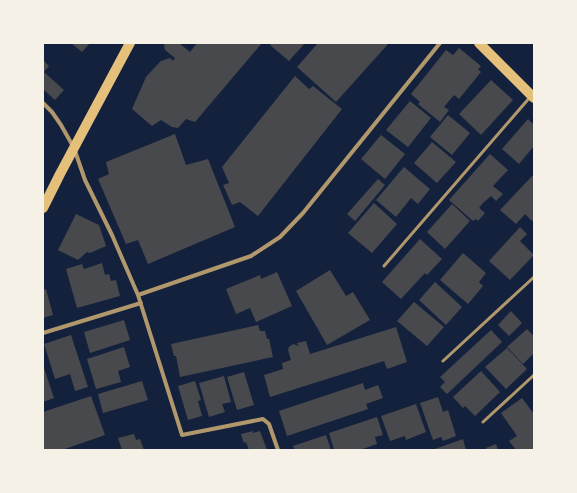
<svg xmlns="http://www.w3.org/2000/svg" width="577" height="493" font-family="'Sofia Sans Condensed',sans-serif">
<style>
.building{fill:#48494c}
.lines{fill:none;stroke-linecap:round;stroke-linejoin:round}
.service{stroke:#b1986c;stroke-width:3}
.minor{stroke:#b1986c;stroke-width:4}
.primary{stroke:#e5c07b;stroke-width:10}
</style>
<rect width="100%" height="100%" fill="#14213d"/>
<path class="building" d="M71,43H90L82,52Z
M165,43H179L190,52L197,43H262L195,122L186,119L178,128L172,127L161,120L152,126L132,109L146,77L155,67L161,61L170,58L173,61L175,58L165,50L164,45Z
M272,43H305L289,61L270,45Z
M318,43H389L336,102L297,67Z
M459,48L481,66L478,69L481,72L459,99L454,95L444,107L449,110L440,122L418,104L420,102L411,94L446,50L453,55Z
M43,60L49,66L44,72L64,90L55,100L43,89Z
M295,76L309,89L313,86L342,109L258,216L240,202L232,205L223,185L229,183L222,167Z
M491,80L513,100L481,135L459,114Z
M410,101L431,118L408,147L386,130Z
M448,115L470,133L452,155L430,137Z
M528,119L534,125V146L519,164L502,149Z
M175,134L186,165L208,159L235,227L148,264L138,240L126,244L98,179L109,174L106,162Z
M381,135L405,154L385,179L361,159Z
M432,142L456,162L437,183L414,163Z
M490,154L508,170L493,186L503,194L496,201L491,196L483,203L479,208L485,213L478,221L476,219L473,221L449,200Z
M404,167L430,189L418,204L411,198L396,217L376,200Z
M534,174V219L532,221L525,214L516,224L500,210Z
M378,179L385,185L355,221L347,214Z
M374,203L397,224L372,253L348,233Z
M452,204L470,221L445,249L427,232Z
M76,214L99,225L106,246L90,253L87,252L78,260L58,250Z
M520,227L527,234L520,241L534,255L510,280L489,261Z
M420,239L442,259L427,275L425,273L401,299L382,282Z
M463,253L486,273L479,282L483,286L468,304L440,280Z
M102,263L105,275L109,274L111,281L116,280L120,296L77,308L66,269L82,264L84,269Z
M330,270L346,296L353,292L370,320L327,345L296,291Z
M277,272L292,306L256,322L250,308L236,314L226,289L260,275L261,279Z
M435,282L462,307L446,325L419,300Z
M46,289L53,315L43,318V290Z
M414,302L444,327L427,346L397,321Z
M511,311L522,323L509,336L498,325Z
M124,320L130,340L90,353L84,332Z
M258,325L260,331H265L267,339H269L273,357L180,377L176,356H174L171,344Z
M396,327L407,362L387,369L384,361L270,397L264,375L283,369L282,363L291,360L288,350L289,347L293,344L299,346L297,343L306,341L310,354Z
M527,329L534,336V353L523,364L507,347Z
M491,330L502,342L447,394L440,387L445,382L440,377Z
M71,335L88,387L75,391L70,374L55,379L44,344Z
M124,347L130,367L118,371L121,382L96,389L87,359Z
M507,348L527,369L506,389L485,367Z
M43,365L54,398L43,402Z
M481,371L500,392L475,416L465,406L463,408L453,397Z
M244,372L254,405L237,410L227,377Z
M224,376L231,402L222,404L225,412L209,417L199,383Z
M142,381L148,400L103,413L98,394Z
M195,381L201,400L198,401L202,416L188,420L178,386Z
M363,383L365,390L378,385L383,398L366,404L368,409L287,436L279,411Z
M91,396L105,435L62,450H43V412Z
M438,397L443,412L448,410L456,436L443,441L441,437L433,440L420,403Z
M522,398L534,414V450H516L509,441L517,436L501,413Z
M416,404L426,432L406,440L405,436L390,441L381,416Z
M377,417L383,435L375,437L377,444L360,450H334L329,433Z
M253,431V433L260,431L267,450H249L246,442L244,443L241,434Z
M134,434L136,440L140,439L144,450H122L118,438Z
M326,435L331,450H295L293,446Z
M463,439L466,450H432Z
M496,444L498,450H487L486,448Z"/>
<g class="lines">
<path class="service" d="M384,266L531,96
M443,361L534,277
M483,422L534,375"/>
<path class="minor" d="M43,103L52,112L61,125L74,148L85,180L112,235L138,295L182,435L263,419L269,424L278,450
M138,295L251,256L280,237L303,213L440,43
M43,333L141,303"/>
<path class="primary" d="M479,43L534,98
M43,208L60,174L130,43"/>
</g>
<rect width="577" height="493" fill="none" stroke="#f6f1e7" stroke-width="88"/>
</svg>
